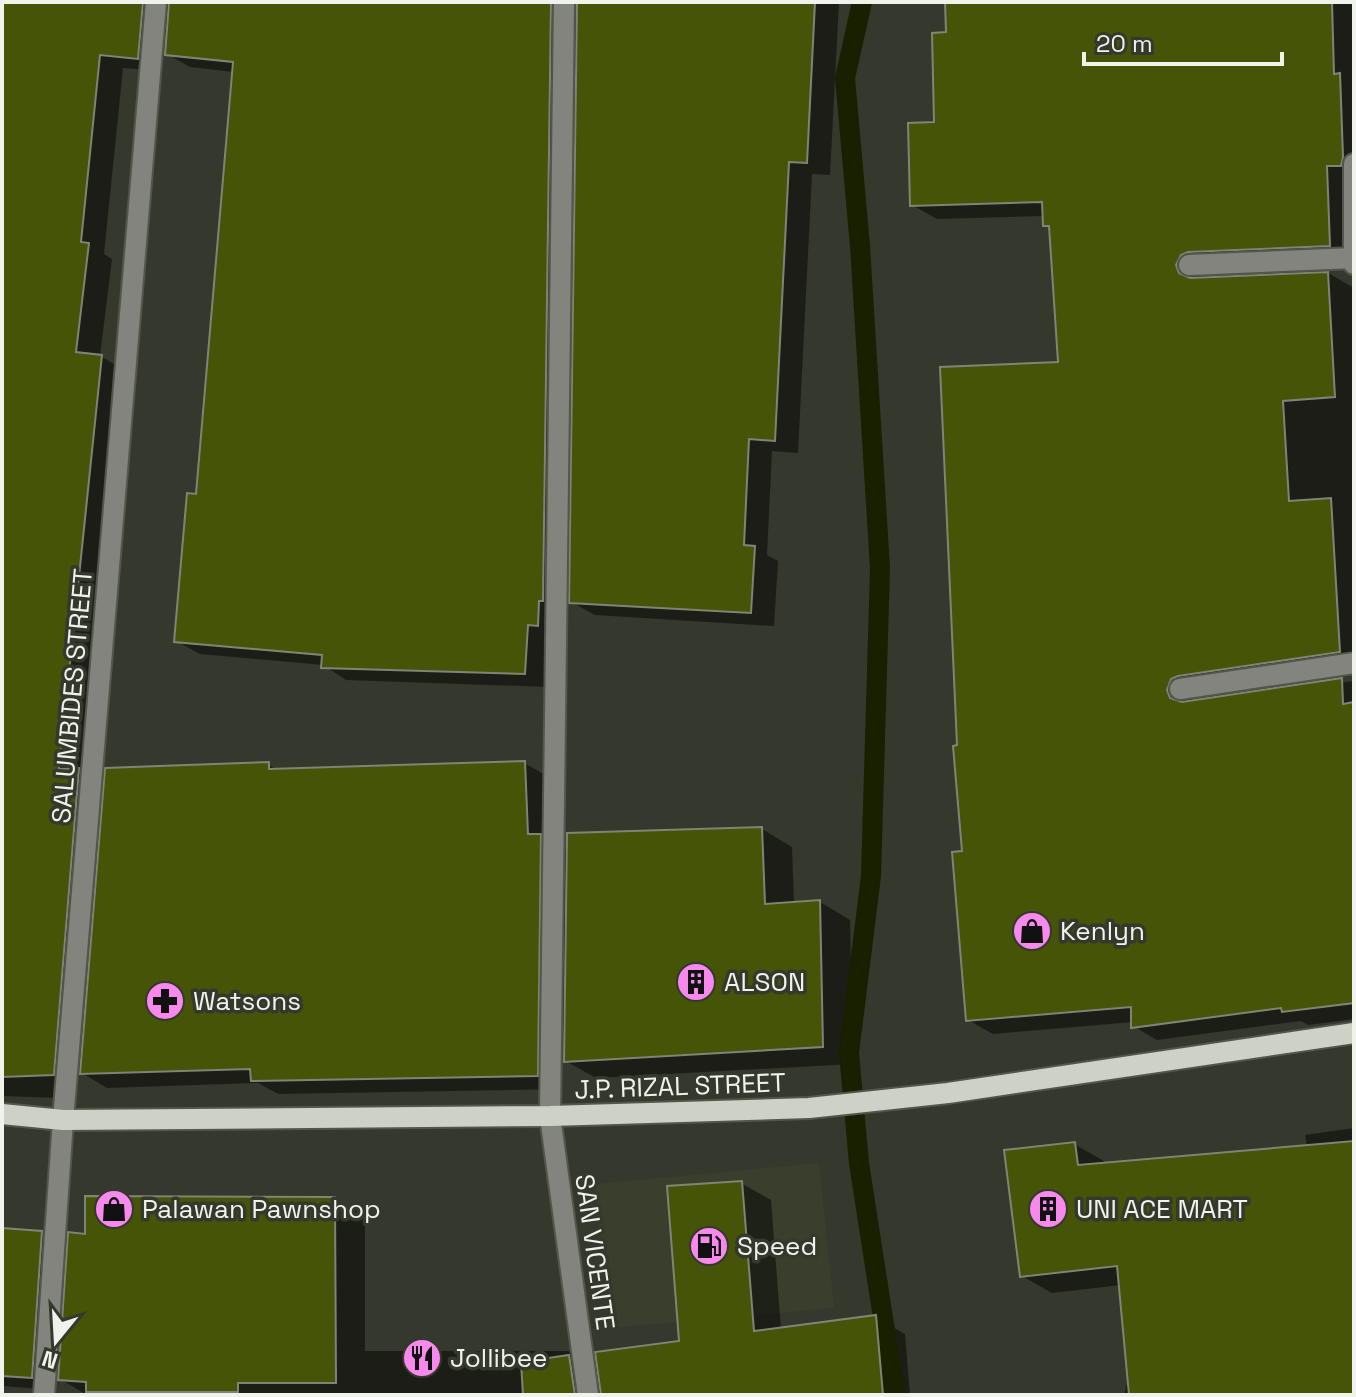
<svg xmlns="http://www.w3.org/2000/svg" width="1356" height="1397" font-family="'Space Grotesk',sans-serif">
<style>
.built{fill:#393f2c}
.shadow{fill:#0007}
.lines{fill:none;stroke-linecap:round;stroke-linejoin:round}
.stream{stroke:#182000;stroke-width:20}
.building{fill:#455407;stroke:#7f8476;stroke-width:2}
.minor-casing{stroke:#53564b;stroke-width:24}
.major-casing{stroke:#53564b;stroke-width:24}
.minor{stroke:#83847e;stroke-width:20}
.major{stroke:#ced2c6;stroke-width:20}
.labels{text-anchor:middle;stroke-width:7;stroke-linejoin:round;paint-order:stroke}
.street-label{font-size:26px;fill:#f0f3eb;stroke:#35382c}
.poi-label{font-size:26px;fill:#f0f3eb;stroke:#35382c;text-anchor:start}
</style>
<rect width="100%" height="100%" fill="#35382c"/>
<path class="built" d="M819,1163L834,1308L609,1328L594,1184Z"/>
<path class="shadow" d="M2,2H839L830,175L812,174L798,453L772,451L767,555L778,561L774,626L595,615L571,602L579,7L574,16L548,687L346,680L323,665L200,654L176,641L198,496L234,72L190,67L167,54L168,33H164L161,71L123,68L104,254L112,259L100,356L125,370L82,772L102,784L77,1088H60V1098L2,1096Z
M947,2H1354V259L1202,272L1200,280L1330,274L1354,288V667L1196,693L1192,702L1354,681V1019L1308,1025L1301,1021L1157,1040L1133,1026V1022L993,1034L968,1020L959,747L1061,364L1051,229L1045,225L1044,216L937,219L912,205L936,124L948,34Z
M524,763L549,777L552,842L568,852L762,829L792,847L794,904L820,902L850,920L853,1064L596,1078L562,1059V1089L278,1094L258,1083L107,1088L82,1073L268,765L278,770Z
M1354,1128V1395H1124L1129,1376L1121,1285L1052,1293L1022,1276L1074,1144L1104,1161V1165L1307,1147L1305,1135Z
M741,1183L771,1200L781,1329L875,1317L905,1334L910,1395H87L60,1379L87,1236L335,1199L365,1216V1351H568L599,1369L597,1351L681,1343Z
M2,1230L42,1232L65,1246L55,1390L2,1386Z"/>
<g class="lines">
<path class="stream" d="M862,2L845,78L860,246L880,568L871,876L849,1053L859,1163L895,1395"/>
</g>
<path class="building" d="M2,2H143L138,59L100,55L81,242L89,243L76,352L102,355L59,769L79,768L54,1075L2,1077Z
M169,2H551L543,601H539L538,626L528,625L525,674L321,668L322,655L174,642L187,493L196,494L233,62L165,55Z
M577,2H815L807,163L789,162L775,441L749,439L744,545L755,546L751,613L569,603Z
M945,2H1332L1334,74L1340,73L1343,157L1341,166H1327L1330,246L1188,252L1181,255L1176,265L1179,273L1190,278L1328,272L1335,397L1283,401L1289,501L1331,498L1340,652L1178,676L1171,679L1167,690L1170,698L1182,702L1342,678L1343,704L1354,702V1003L1282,1012L1281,1008L1131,1028V1007L966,1021L952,852L962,851L953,746L957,745L940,367L1058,362L1049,226H1043L1042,202L910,206L908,123L934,122L932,33L946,32Z
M525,761L528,834H541L538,1076L251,1081L250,1069L80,1074L105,768L269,762V769Z
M762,827L765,904L820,900L823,1047L564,1062L567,833Z
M1354,1141V1395H1129L1117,1266L1020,1277L1004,1150L1075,1142L1078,1165Z
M742,1181L754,1331L876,1315L883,1395H601L595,1352L679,1341L667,1186Z
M85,1196L335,1197L336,1383H238V1392H86V1382L58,1380L68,1232L85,1234Z
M2,1228L42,1231L32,1378L2,1376Z
M569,1355L575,1395H523L521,1362Z"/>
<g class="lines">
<g class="minor-casing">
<path id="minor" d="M564,2L550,1116L588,1395
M1354,164V264
M1189,265L1354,258
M1180,689L1354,663
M44,1395L63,1120L156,2"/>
</g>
<g class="major-casing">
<path id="major" d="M2,1114L63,1120L550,1116L809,1108L948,1093L1354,1033"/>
</g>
<use href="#minor" class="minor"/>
<use href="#major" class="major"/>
</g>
<defs>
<g id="shop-disc" transform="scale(2)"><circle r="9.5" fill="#f788ec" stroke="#35382c"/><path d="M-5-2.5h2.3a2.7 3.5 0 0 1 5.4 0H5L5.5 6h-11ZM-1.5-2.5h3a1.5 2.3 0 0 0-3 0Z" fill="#111"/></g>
<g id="building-disc" transform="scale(2)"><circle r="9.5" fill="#f788ec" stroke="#35382c"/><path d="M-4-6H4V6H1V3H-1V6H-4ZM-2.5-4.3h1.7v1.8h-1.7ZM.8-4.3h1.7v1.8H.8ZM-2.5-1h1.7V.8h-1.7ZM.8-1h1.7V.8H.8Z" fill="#111"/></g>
<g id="pharmacy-disc" transform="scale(2)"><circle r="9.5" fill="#f788ec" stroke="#35382c"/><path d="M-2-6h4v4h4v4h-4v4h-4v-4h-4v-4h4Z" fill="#111"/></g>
<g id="fuel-disc" transform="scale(2)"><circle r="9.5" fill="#f788ec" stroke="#35382c"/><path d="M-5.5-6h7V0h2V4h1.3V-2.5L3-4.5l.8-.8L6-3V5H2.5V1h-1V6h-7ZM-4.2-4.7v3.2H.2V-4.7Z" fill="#111"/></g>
<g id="restaurant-disc" transform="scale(2)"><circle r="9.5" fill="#f788ec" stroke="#35382c"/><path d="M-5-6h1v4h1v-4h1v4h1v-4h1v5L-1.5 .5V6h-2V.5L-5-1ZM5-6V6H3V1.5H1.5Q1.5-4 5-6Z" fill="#111"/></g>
</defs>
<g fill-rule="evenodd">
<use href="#shop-disc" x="1032" y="931"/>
<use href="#building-disc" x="696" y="982"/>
<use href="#pharmacy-disc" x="165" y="1001"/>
<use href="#shop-disc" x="114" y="1209"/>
<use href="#building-disc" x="1048" y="1209"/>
<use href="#fuel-disc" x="709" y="1246"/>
<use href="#restaurant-disc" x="422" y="1358"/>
</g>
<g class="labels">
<g class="street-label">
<text transform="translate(72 696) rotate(-85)" y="9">SALUMBIDES STREET</text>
<text transform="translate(680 1086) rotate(-2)" y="9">J.P. RIZAL STREET</text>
<text transform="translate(595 1252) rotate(82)" y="9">SAN VICENTE</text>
</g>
<g class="poi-label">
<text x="1060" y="940">Kenlyn</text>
<text x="724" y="991">ALSON</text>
<text x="193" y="1010">Watsons</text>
<text x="142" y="1218">Palawan Pawnshop</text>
<text x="1076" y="1218">UNI ACE MART</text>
<text x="737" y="1255">Speed</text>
<text x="450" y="1367">Jollibee</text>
</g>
</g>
<rect width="1356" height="1397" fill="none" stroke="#f0f3eb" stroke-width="8"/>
<g transform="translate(56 1341) rotate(198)" stroke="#35382c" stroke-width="6" paint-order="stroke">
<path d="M0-6L14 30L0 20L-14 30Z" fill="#f0f3eb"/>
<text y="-12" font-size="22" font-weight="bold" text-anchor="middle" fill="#f0f3eb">N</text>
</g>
<path d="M1084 52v12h198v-12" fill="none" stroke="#f0f3eb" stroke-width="4"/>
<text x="1096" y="52" font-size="24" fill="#f0f3eb" stroke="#35382c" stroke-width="6" paint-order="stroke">20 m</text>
</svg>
